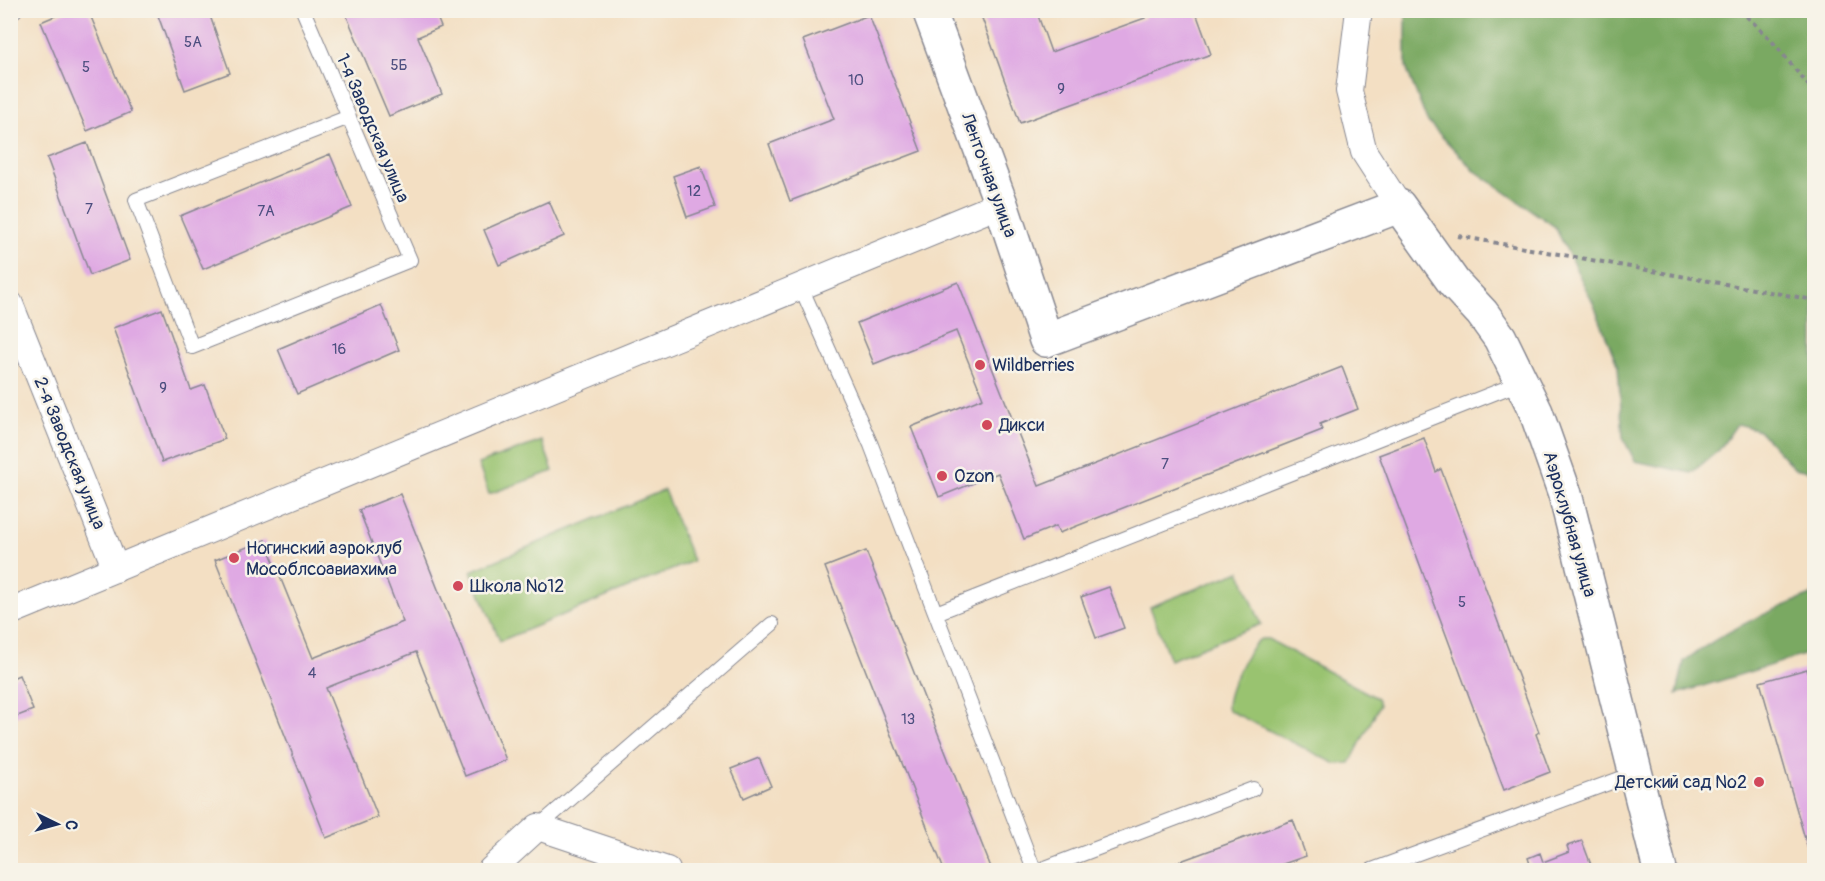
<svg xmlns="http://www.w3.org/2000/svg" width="1825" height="881" font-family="Pangolin,sans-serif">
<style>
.green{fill:#99c370;stroke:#5a7967;stroke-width:1.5}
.forest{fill:#7aa962;stroke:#4a6c60;stroke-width:1.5}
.building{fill:#dfa9e3}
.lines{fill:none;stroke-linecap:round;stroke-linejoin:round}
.lane-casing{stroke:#878790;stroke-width:16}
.street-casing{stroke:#878790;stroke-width:28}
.secondary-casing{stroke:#878790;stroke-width:36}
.path{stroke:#878790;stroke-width:4;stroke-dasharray:4.5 4.5;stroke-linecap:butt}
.lane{stroke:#fff;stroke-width:14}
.street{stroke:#fff;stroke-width:26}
.secondary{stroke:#fff;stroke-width:33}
.poi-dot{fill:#d1495b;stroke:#f7f3e8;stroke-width:2}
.labels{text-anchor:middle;stroke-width:5;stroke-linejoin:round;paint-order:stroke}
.number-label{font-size:15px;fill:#4c4e7f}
.street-label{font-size:18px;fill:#1b2f5e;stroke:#f7f3e8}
.poi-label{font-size:18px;fill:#1b2f5e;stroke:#f7f3e8;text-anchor:start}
</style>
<rect width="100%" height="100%" fill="#f7f3e8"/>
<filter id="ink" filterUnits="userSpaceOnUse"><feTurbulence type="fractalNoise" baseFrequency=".0167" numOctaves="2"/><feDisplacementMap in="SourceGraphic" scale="12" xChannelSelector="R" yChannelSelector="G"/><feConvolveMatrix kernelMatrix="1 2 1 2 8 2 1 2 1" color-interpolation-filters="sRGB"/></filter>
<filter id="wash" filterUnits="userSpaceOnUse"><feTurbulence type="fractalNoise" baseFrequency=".008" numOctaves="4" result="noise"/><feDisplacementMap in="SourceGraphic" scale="24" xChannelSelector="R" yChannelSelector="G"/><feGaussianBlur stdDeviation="1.35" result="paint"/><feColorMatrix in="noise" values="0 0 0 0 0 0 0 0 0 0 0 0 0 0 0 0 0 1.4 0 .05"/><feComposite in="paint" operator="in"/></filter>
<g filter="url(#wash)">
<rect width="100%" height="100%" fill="#f3dfc3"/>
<path class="green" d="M542,441L553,471L489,494L478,464Z
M664,490L693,561L500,641L471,571Z
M1240,571L1261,624L1170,660L1150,607Z
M1261,639H1268L1377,698L1379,706L1350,763L1336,764L1228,710C1222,699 1249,644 1261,639Z"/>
<path class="forest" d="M1406,11H1814V472L1794,468L1759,430L1737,424L1719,450L1691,473L1635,461L1623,438L1618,367L1594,305L1555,227L1474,170L1427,121L1406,67Z
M1814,594V652L1677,694L1684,661C1726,630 1766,612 1814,594Z"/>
<g id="blocks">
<path class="building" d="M69,10H88L131,112L87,131L41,22Z
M156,10H208L230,73L185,90Z
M434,10L441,27L418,37L442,94L389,116L345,12Z
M979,10H1036L1051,52L1145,18L1143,10H1195L1211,54L1020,123Z
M869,15L921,151L790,201L769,144L834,119L803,40Z
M87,143L130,260L90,275L47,158Z
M330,154L352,207L203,269L180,216Z
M701,166L715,207L687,217L673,176Z
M549,201L564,236L499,265L484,230Z
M958,282L1039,486L1342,367L1358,409L1320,424L1322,430L1059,533L1056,526L1024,539L998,473L939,497L911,427L983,398L956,331L874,364L857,323Z
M381,305L399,350L297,394L278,349Z
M162,309L191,390L205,385L225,439L162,462L113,328Z
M1424,438L1436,472L1441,469L1539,732L1536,734L1550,772L1504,790L1379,455Z
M400,494L506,760L465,776L416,652L326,688L378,817L326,838L215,560L265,540L313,658L403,622L359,510Z
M866,551L992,870H944L825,567Z
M1109,587L1124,628L1096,638L1081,597Z
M1807,669L1814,697V870L1760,682Z
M19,675L33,710L10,719V679Z
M759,758L771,786L744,798L731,769Z
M1293,820L1306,856L1266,870H1156Z
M1582,841L1593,870H1532L1528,858L1540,853L1543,862L1569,852L1567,846Z"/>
</g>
</g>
<g filter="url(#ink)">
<use href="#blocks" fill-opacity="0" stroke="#878790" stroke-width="1.5"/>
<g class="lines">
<g class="lane-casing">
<path id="lane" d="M303,10L410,260L192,347L136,200L349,117
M10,12L15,10
M800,285L871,445L1034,870
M936,613L1522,382
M538,827L772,624
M1040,870L1253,789
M1372,870L1636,773"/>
</g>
<g class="street-casing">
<path id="street" d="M1359,10L1349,91L1364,152L1399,206
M10,304L116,569
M10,612L1001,204
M491,870L538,827L667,870"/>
</g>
<g class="secondary-casing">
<path id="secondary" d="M929,10L1001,204L1046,340L1399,206L1454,283L1482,313L1500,338L1536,412L1565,494L1660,870"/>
</g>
<path class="path" d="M1740,10L1771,40L1814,92
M1458,236L1814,300"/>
<use href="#lane" class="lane"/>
<use href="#street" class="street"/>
<use href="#secondary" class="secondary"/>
</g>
</g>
<g class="poi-dot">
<circle cx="980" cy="365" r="6"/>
<circle cx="987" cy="425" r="6"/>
<circle cx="942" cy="476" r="6"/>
<circle cx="234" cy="558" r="6"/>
<circle cx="458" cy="586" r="6"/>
<circle cx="1759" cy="782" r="6"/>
</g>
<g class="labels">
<g class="number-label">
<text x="193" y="47">5А</text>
<text x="399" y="70">5Б</text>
<text x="86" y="72">5</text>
<text x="856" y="85">10</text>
<text x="1061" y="94">9</text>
<text x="694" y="196">12</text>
<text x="89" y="214">7</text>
<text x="266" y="216">7А</text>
<text x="339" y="354">16</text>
<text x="163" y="393">9</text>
<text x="1165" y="469">7</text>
<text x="1462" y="607">5</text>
<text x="312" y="678">4</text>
<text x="908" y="724">13</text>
</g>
<g class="street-label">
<text transform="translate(373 128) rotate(67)" y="6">1-я Заводская улица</text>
<text transform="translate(989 175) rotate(70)" y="6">Ленточная улица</text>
<text transform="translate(70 453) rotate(68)" y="6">2-я Заводская улица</text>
<text transform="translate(1570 524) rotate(74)" y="6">Аэроклубная улица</text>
</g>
<g class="poi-label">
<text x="992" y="371">Wildberries</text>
<text x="999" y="431">Дикси</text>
<text x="954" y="482">Ozon</text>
<text x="246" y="554">Ногинский аэроклуб<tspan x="246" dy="21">Мособлсоавиахима</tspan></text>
<text x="470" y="592">Школа №12</text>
<text x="1747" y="788" text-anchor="end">Детский сад №2</text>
</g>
</g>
<rect width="1825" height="881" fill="none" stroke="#f7f3e8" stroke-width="36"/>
<g transform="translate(57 824) rotate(95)" stroke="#f7f3e8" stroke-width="4.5" paint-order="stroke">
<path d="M0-4.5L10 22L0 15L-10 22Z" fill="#1b2f5e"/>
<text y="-9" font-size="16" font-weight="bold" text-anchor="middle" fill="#1b2f5e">С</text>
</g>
</svg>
